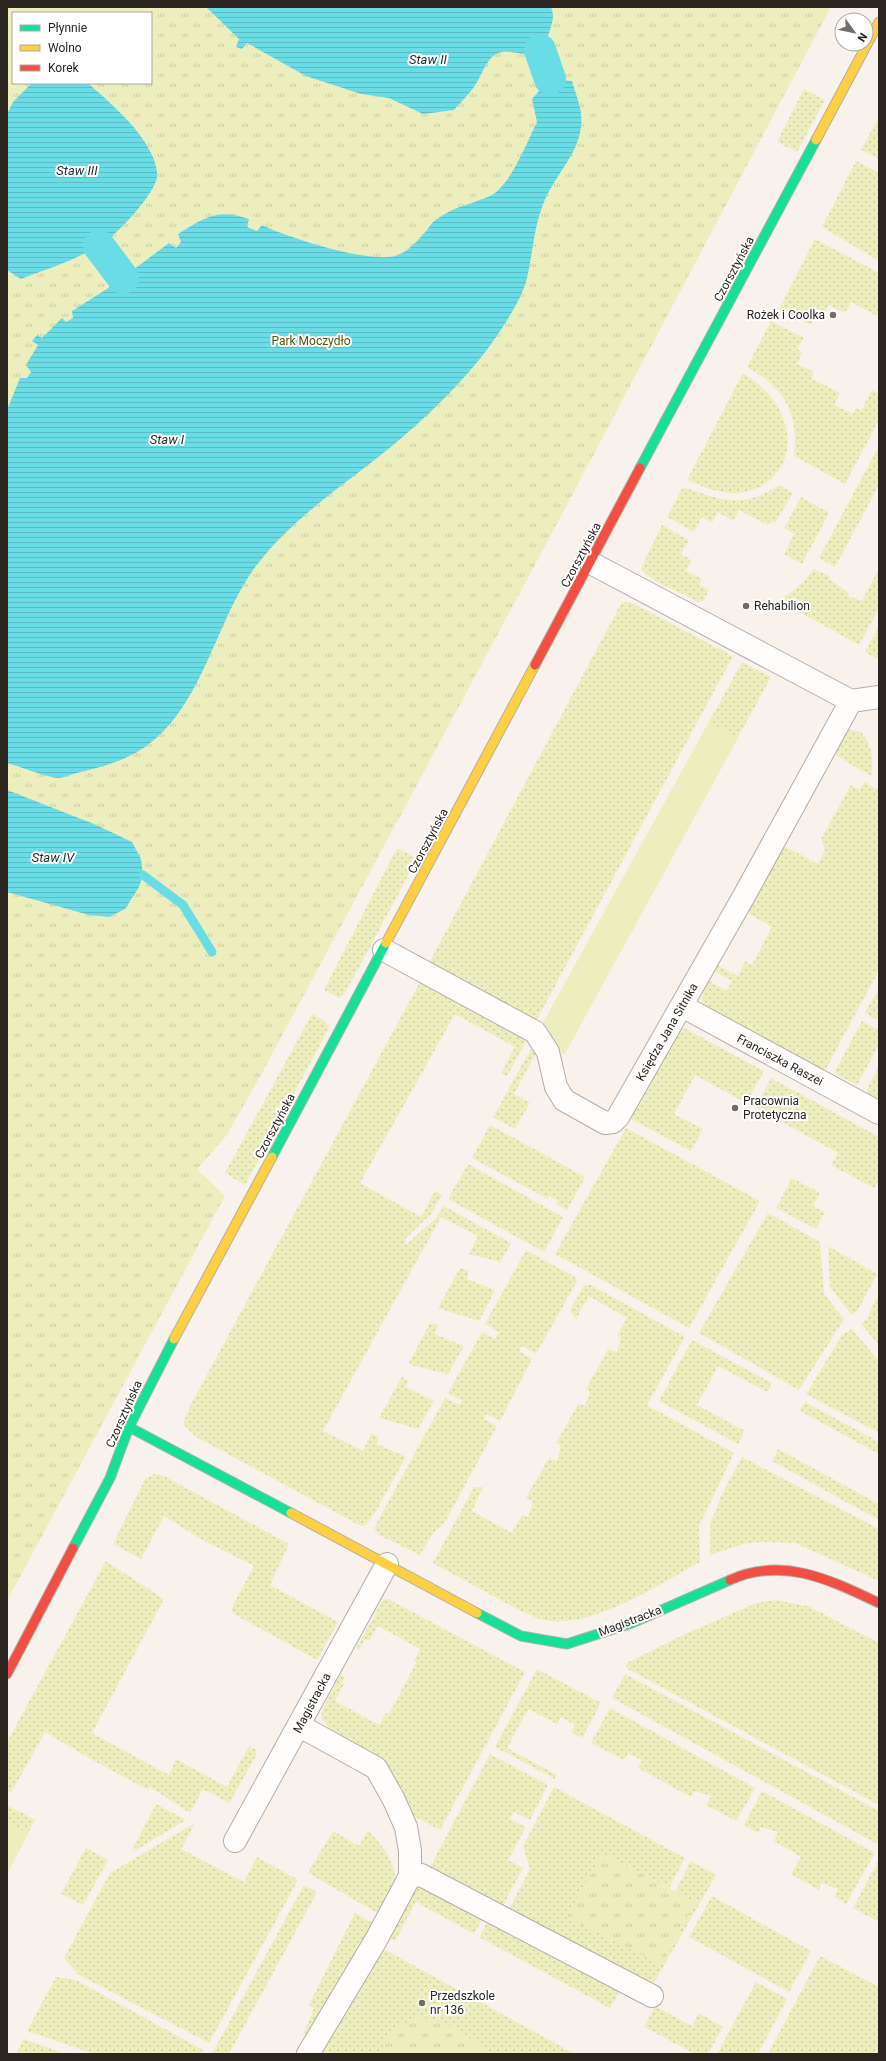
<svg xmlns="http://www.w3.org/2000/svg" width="886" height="2061" font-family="Roboto,sans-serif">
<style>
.grass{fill:url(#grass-dots)}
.park{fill:url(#park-tufts);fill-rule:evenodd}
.garden{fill:#edeebd}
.water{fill:url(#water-rules)}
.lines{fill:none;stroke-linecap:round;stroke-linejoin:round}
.stream{stroke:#6adce6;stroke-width:9}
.canal{stroke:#6adce6;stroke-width:32}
.street-casing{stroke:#b3ada8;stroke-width:24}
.fast-casing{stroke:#b3ada8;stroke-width:11}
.slow-casing{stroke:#b3ada8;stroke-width:11}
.jam-casing{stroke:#b3ada8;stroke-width:11}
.street{stroke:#fefdfc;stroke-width:22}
.fast{stroke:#16e098;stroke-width:9}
.slow{stroke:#ffcf43;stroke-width:9}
.jam{stroke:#f24e42;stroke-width:9}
.poi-dot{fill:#736d67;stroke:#fff;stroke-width:1.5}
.labels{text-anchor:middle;stroke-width:4;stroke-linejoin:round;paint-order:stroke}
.street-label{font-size:12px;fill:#2b2520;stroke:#fff}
.poi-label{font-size:12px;fill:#2b2520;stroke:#fff;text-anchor:start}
.park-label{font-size:12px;fill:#535706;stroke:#fff}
.water-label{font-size:13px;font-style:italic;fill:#152e31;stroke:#fff}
</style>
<defs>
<pattern id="grass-dots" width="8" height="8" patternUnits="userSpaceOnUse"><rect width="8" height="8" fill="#edeebd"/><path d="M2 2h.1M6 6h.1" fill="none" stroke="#cbcca2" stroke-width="1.8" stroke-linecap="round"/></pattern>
<pattern id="park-tufts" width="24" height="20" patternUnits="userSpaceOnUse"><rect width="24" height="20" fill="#edeebd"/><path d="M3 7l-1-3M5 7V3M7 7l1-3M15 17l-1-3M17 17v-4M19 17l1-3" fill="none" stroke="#cbcca2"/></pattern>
<pattern id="water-rules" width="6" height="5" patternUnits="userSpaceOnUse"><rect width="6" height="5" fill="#6adce6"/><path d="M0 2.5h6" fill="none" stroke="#5cbdc5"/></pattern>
</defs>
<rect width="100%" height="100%" fill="#f9f2ec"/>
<path class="grass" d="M804,89L825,100L797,152L777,142Z
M879,117V159L861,150Z
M856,161L879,173V261L822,227Z
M815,239L879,273V317L851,302L845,313L829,305L823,315L818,313L811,325L779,309Z
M771,321L804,338L797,349L802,352L797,364L814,372L811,378L840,393L834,405L853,414L856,408L861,411L872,390L879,394V420L845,484L794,456C799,413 785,389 747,367Z
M743,373C756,382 768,391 776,404C800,441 786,486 740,493C723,495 703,487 687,480Z
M879,446V485L835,567L819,558Z
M779,485L793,493L775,523L771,521L768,525L739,510L733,521L718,512L712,523L702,517L694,532L667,517L683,487C721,500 743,510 779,485Z
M801,497L829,513L802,564L784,554L794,534L784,528Z
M662,525L689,540L681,554L691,560L686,571L702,579L699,585L709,590L703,601L698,602C682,592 651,583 641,568Z
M814,569L830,577L829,579L849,593L848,596L862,601L879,569V608L859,645L791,607V605L781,600L801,584Z
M622,602L632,603L733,656L535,1023L428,965Z
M879,626V660L865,652Z
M742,662L771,677L564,1055L542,1025Z
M849,730L860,731C872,744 874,758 871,776L832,753L841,736Z
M864,782L879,790V970L822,1076L702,1005L703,986L706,979L726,991L732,981L712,970L715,964L738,976L745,961L752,965L772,927L744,911L781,844L818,864L825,850L821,839L851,785L860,790Z
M397,848L414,857L415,863L344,995L339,998L324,990Z
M420,982L433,985L527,1040L507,1076L501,1073L515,1047L455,1014L360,1183L421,1217L435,1191L442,1195L431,1214L404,1240L407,1244L436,1218L444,1206L511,1243L500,1262L469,1254L478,1236L441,1217L323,1431L363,1451L371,1434L379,1436L377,1444L406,1457L376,1511L366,1525L361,1526L196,1437L183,1424L190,1406Z
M879,988V996L876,1001L879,1003V1021L865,1013Z
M312,1014L324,1020L329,1028L245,1185L225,1173Z
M862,1021L879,1030V1045L857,1085L834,1073Z
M681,1028H684L764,1071L746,1103L695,1075L674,1114L703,1129L691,1151L629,1118Z
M533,1045L536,1053L514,1094L530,1103L515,1129L493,1117Z
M879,1066V1107L865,1099L868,1087Z
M771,1078L879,1137V1180L874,1188L831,1165L838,1153L755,1107Z
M490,1125L585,1177L567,1210L556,1204L558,1201L549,1196L548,1199L472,1158Z
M626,1128L760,1201L689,1328L555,1254Z
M468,1164L563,1217L544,1252L448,1199Z
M792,1178L820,1193L813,1206L825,1212L816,1229L776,1208Z
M768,1213L820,1242L824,1294L844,1319L799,1390L699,1333Z
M828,1246L877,1274L858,1310L852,1315L830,1287Z
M526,1250L575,1277L577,1281L536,1354L522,1346L519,1351L532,1359L500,1421L486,1414L484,1419L497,1426L444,1524L434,1532L420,1555L379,1535L374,1528L445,1398L459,1405L462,1401L448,1393L482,1332L495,1339L499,1332L485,1324Z
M460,1268L469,1271L467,1279L495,1290L479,1321L438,1308Z
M584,1285H591L685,1337L647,1405L734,1453L699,1526L700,1562C659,1584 587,1633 540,1619C525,1614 510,1605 497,1598C475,1586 454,1575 433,1563L474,1487H483L472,1511L512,1533L522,1515L528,1517L533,1502L526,1498L549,1458L557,1461L561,1446L556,1443L578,1404L585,1406L590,1391L586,1389L608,1349L617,1352L621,1338L617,1335L627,1318L589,1296L576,1319L570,1310Z
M879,1294V1345L861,1324L866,1320Z
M430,1323L438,1325L435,1334L464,1346L448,1374L414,1366L409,1363Z
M852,1329L879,1361V1433L806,1394L843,1334Z
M692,1340L772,1383L767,1392L718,1366L697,1405L745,1431L738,1444L659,1401Z
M402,1377L408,1380L406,1387L434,1401L418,1429L379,1418Z
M805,1402L879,1442V1454L800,1411Z
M778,1449L879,1504V1516L877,1519L772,1461Z
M742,1457L879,1529V1581L795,1543L765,1542L747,1543L710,1555V1524L722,1494Z
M154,1474L164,1476L289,1544L270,1585L338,1622L317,1660L234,1614L231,1609L254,1566L197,1537L164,1516L141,1559L113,1544L145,1479Z
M106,1561L164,1599L92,1733L169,1775L176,1759L227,1787L249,1746L256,1750V1756L229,1803L203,1789L190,1813L150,1787L148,1790L89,1758L45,1732L11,1793L7,1791V1742Z
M388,1599L525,1672L440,1830L406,1812L383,1759L334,1734L321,1718L323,1708L341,1674L345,1677L342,1682L344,1684L335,1701L379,1725L386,1713L389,1714L416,1663L414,1661L420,1649L378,1626L369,1641L365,1639L359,1650L356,1649L382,1601Z
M775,1600L808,1606L879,1643V1805L626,1668L627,1663L681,1636L756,1603Z
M537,1669L601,1703L582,1738L571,1732L575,1725L561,1717L557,1724L528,1709L507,1748L557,1775L555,1779L495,1747Z
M625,1674L879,1811V1845L612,1698Z
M610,1708L755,1788L736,1821L706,1805L711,1796L695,1791L691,1797L638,1768L642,1760L628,1754L624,1760L591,1743Z
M490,1754L548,1785L530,1820L514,1812L510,1819L526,1827L508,1860L523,1868L502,1907L429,1869Z
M554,1787L685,1858L669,1888L602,1853L568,1917L662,1965L695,1902L675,1892L691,1861L716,1875L655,1981L649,1983L508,1911L530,1869L523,1846Z
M762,1791L875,1853L846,1904L834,1897L838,1889L822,1883L819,1890L791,1874L801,1857L774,1841L778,1832L761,1827L758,1833L744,1825Z
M156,1804L186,1820L136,1850L133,1848Z
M7,1805L35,1820L7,1874Z
M195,1823L181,1849L244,1882L257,1857L298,1880L209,2043L79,1975L64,1958L110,1873Z
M333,1831L359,1846L368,1831C383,1845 398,1865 395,1886C394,1895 385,1906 381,1915L308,1873Z
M86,1848L108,1860L83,1905L61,1894Z
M879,1859V1922L853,1908Z
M304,1885L317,1892L229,2054H212Z
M421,1885L483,1918L474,1934L416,1902L395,1941L389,1939V1936L413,1890Z
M712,1896L811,1951L789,1992L689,1937Z
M355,1913L376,1925L310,2036L304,2033L314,2008L309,2005Z
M489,1919L620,1990L610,2008L479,1937Z
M384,1949L389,1952L575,2054H318Z
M820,1956L879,1987V2054H768Z
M56,1977L76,1980L203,2050L201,2054H94L27,2031Z
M756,1982L787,1999L758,2054H717Z
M655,2006L692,2026L699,2013L723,2027L708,2054H695L644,2027Z
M24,2039L66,2054H16Z"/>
<path class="park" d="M7,7H831L551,535L261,1075L227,1135L197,1169L225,1196L7,1601ZM13,13H151V83H13Z
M602,1853L695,1902L662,1965L567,1917Z
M414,2017C435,2018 453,2025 470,2038C477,2043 482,2050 489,2054H380C383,2038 402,2025 414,2017Z"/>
<path class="garden" d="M709,722L738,738L564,1055L542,1025Z
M7,1822L28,1833L7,1874Z"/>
<path class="water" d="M206,7H551C555,17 552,23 549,33C535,73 509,39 491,58C484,66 480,78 474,87C468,95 460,103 454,110L423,114L389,98L361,94L306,76L247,43L242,49L236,47L239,39Z
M550,79L572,81C575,92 580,103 581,114C585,149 556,172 544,202C534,226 533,252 527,278C524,292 514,309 506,322C480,364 443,402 406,434C356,478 297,512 256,566C215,621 203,707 145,747C125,761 101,767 77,773C72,774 64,778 58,778C49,778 18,766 7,763V410L20,378H27L31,372L26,365L38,345L32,341L37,335L42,338L62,318L66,322L73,318L72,311L113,285L169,243L176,248L181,242L178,234C205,217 218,208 249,219L247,227L257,231L262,225C286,237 377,267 400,254C411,249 419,239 427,230C430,226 433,221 437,219C453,207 472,204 490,196C510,187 527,142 537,122L532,99Z
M32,83H88C111,104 137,125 151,153C154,158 158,171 157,177C155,194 115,237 99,246C75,260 47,269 21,279L7,270V114L13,102Z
M7,790L94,824L132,842L141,859L143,875L139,887L125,909L109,917L89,915L7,892Z"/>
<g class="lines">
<path class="stream" d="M143,875L183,905L212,952"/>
<path class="canal" d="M540,50L550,79
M99,246L123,278"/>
<g class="street-casing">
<path id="street" d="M591,563L851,701
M384,950L535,1032L548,1052L556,1087L564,1100L605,1123L613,1122L618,1117L744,896L851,701L879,697
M682,1006L879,1113
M300,1726L376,1768L393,1798L406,1827L410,1851V1876L421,1875L652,1996
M235,1841L387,1564
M308,2054L376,1940L410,1876"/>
</g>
<g class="fast-casing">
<path id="fast" d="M640,468L816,140
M272,1157L386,943
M129,1427L291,1513
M73,1548L110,1478L129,1427L174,1339
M477,1613L521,1636L567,1644L632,1623L730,1580"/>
</g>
<g class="slow-casing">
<path id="slow" d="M816,140L879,22
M386,943L535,665
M174,1339L272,1157
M291,1513L477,1613"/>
</g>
<g class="jam-casing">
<path id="jam" d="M535,665L640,468
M730,1580C783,1556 830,1580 879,1603
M7,1674L73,1548"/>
</g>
<use href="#street" class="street"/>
<use href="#fast" class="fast"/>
<use href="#slow" class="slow"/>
<use href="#jam" class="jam"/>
</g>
<g class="poi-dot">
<circle cx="833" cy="315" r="4"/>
<circle cx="746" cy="606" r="4"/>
<circle cx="735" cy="1108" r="4"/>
<circle cx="422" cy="2003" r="4"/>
</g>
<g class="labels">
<g class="street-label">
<text transform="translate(734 269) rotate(-62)" y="4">Czorsztyńska</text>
<text transform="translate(581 555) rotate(-62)" y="4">Czorsztyńska</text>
<text transform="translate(428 841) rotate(-62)" y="4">Czorsztyńska</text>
<text transform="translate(667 1032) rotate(-60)" y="4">Księdza Jana Sitnika</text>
<text transform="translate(780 1060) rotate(28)" y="4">Franciszka Raszei</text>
<text transform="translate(275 1126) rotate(-62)" y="4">Czorsztyńska</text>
<text transform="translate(124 1414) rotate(-66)" y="4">Czorsztyńska</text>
<text transform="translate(630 1621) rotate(-21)" y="4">Magistracka</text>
<text transform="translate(312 1703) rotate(-62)" y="4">Magistracka</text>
</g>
<g class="poi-label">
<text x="825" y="319" text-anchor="end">Rożek i Coolka</text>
<text x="754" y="610">Rehabilion</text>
<text x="743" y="1105">Pracownia<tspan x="743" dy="14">Protetyczna</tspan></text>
<text x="430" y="2000">Przedszkole<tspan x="430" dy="14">nr 136</tspan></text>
</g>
<g class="park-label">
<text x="311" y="345">Park Moczydło</text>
</g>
<g class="water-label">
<text x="428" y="64">Staw II</text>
<text x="77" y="175">Staw III</text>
<text x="167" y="444">Staw I</text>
<text x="53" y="862">Staw IV</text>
</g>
</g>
<rect width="886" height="2061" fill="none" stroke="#2b2520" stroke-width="16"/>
<rect x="12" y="12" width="140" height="72" fill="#ffffff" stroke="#aaa8a6"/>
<rect x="20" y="25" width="20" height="6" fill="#16e098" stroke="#aaa8a6"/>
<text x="48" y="32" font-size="12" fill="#2b2520">Płynnie</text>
<rect x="20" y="45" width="20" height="6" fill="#ffcf43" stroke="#aaa8a6"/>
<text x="48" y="52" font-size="12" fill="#2b2520">Wolno</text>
<rect x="20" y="65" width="20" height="6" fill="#f24e42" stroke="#aaa8a6"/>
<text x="48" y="72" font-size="12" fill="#2b2520">Korek</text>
<g transform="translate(854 32) rotate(123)"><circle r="19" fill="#ffffff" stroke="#aaa8a6"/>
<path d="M0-3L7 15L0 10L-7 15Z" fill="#736d67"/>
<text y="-6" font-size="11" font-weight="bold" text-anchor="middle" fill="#2b2520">N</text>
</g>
</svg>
